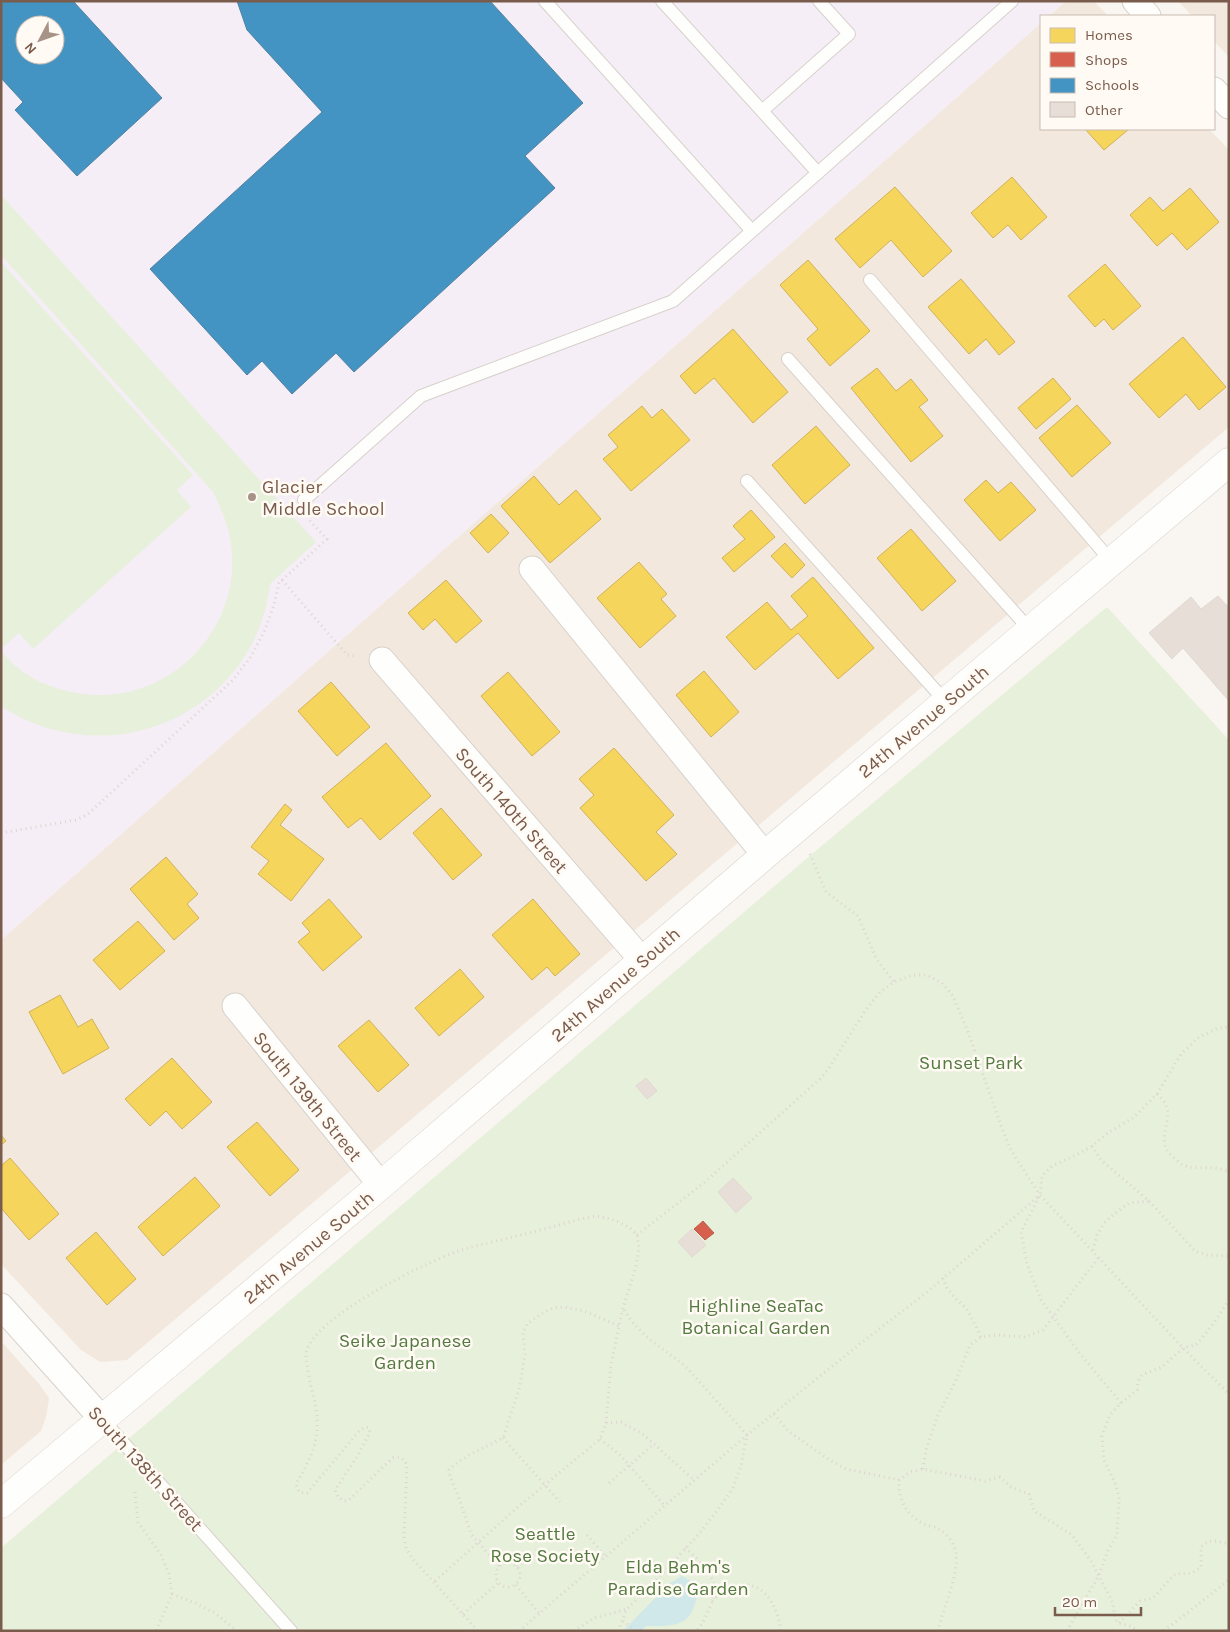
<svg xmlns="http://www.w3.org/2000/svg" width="1230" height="1632" font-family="Karla,sans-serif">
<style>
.residential{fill:#f2e8de}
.education{fill:#f6eef6;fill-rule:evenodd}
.green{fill:#e7f0db}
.water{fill:#d0e8ea}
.homes{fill:#f6d55c;stroke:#d1b158}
.shops{fill:#d6604d;stroke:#ba5f4d}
.schools{fill:#4393c3;stroke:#5482a0;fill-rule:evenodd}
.building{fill:#e6ded7;stroke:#e2d8d2}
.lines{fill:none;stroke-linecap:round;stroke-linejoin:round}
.lane-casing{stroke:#d7d1cb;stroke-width:14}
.street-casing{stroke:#d7d1cb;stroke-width:27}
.secondary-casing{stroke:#d9d2cb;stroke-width:29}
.path{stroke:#dcd5d0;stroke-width:3;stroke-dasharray:1 4;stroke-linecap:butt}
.lane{stroke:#fefefd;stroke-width:12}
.street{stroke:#fefefd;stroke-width:25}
.secondary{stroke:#fefefd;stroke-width:28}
.poi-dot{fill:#a69286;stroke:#fffaf3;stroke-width:2}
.labels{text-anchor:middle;stroke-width:5;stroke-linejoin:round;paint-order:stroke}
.poi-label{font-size:19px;fill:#7a5c4d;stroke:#fffaf3;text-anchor:start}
.street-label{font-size:19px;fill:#7a5c4d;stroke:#fffaf3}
.park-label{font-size:19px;fill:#537a41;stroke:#fffaf3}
</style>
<rect width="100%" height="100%" fill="#f9f5f0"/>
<path class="residential" d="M1066,1H1094L1108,16H1049Z
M1178,1H1229V57L1214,41V16H1192Z
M1041,23V129H1209L1229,150V427L127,1360L100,1362L81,1350L1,1264V940Z
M1,1341L39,1384L49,1398L46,1417L41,1431L1,1465Z"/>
<path class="education" d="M1,1H1066L1049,16H1041V23L1,940ZM25,25H55V55H25Z"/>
<path class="green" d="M1,195L316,542L270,584C255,714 108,777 1,706V650C6,656 11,663 17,667C32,680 52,688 71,692C163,712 247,631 230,538C227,521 220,507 213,492L1,255Z
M1,262L193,475L177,490L191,507L33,649L19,633L3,647L1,645Z
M1107,607L1229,740V1631H1V1548L812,854Z"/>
<path class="water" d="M682,1576L691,1581L698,1591C692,1627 678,1626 646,1626L641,1631H623L669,1584Z"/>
<path class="homes" d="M1085,129H1129L1104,150Z
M1012,177L1047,217L1021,240L1008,225L993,238L971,213Z
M895,187L952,251L923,277L891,240L860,268L835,239Z
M1190,188L1219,222L1187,250L1172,233L1157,246L1130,215L1150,197L1163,211Z
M808,260L870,331L830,366L807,339L818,329L780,285Z
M1105,264L1141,306L1113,330L1104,319L1095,327L1068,296Z
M961,279L1015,342L999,355L986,339L969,354L928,307Z
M733,329L788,392L753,423L714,378L695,394L680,376Z
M1183,337L1226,387L1199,410L1186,394L1159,418L1129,384Z
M877,368L896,391L911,379L928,400L919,407L943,436L911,462L851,388Z
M1053,378L1071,399L1036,429L1018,408Z
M1077,405L1111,443L1072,477L1039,438Z
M642,406L652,418L662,409L690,440L631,491L603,459L618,447L608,435Z
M816,426L850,465L805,504L772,465Z
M534,476L559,505L576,490L601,519L550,563L501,506Z
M986,480L998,493L1011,482L1036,510L1000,541L964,500Z
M751,510L775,537L734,572L722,558L745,539L733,526Z
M491,514L509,533L488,553L470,533Z
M911,529L956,581L922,611L877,558Z
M785,543L805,565L792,578L771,556Z
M639,562L667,594L661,599L676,616L640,648L597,598Z
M813,577L874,648L838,679L798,633L755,670L726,637L767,602L791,630L808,616L791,596Z
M446,580L482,621L456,643L435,619L423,630L408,613Z
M704,671L739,712L711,737L676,695Z
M508,672L560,732L532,756L481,696Z
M331,682L370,727L337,756L298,711Z
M386,743L431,796L380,840L361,818L348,828L322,797Z
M614,748L674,815L656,832L677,854L646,881L580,808L594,795L579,779Z
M285,804L292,810L280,825L324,859L291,901L258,874L269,861L251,847Z
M441,808L482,855L453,880L413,833Z
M166,857L198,894L187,904L199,918L174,940L130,889Z
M329,899L362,937L323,971L298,942L310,932L302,923Z
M533,899L580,954L555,976L547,967L532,980L492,935Z
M138,921L165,951L120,990L93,960Z
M460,969L484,997L439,1036L415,1008Z
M60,995L78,1027L92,1019L109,1048L63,1074L29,1012Z
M369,1020L409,1065L378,1092L338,1046Z
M172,1058L212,1102L182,1129L166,1111L150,1126L125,1099Z
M257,1122L299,1170L270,1196L227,1147Z
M1,1135L6,1141L1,1145Z
M10,1158L59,1214L29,1240L1,1208V1166Z
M195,1177L220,1206L163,1256L138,1227Z
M96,1232L136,1279L107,1305L66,1258Z"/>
<path class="shops" d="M703,1221L714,1233L705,1240L694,1229Z"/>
<path class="schools" d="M1,1H73L162,98L77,176L15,110L23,102L1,78ZM25,25H55V55H25Z
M237,1H490L583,103L525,156L555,188L354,372L336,353L292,394L262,361L247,375L150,269L322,112L247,30Z"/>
<path class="building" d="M1218,596L1229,608V701L1183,648L1172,659L1149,633L1191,597L1201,609Z
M646,1078L657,1091L647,1099L636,1086Z
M733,1178L752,1198L736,1213L718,1192Z
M692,1229L706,1245L692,1257L678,1242Z"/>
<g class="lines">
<g class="lane-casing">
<path id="lane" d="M545,1L752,231
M662,1L762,111L849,34L819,1
M762,111L818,173
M870,280L1111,561
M788,359L1030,630
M747,481L946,702
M304,500L421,396L673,301L1012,1
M103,1420L291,1631"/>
</g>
<g class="street-casing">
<path id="street" d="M1135,1L1148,16
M1214,90L1229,106
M532,569L765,855
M382,660L642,960
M235,1006L381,1185
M1,1306L103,1420"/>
</g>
<g class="secondary-casing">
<path id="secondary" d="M1,1504L381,1185L765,855L1229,462"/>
</g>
<path class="path" d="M282,580L347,655L357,656
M1,833L76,820L87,815L233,680L250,658L264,632L274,605L279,583L327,539L309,520
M810,854L826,892L858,916L877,960L894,982
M1157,1094C1183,1116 1150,1137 1173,1157C1177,1160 1181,1165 1186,1166C1195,1169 1204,1167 1213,1168C1218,1168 1224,1170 1229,1171
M1092,1146L1101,1160L1149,1201L1195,1251L1207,1255L1229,1256
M637,1235L705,1182L821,1078L829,1068L865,1011L880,992L894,982L914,975H927L942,983L953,996L968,1032L1004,1134L1012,1152L1040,1195
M1093,1250L1097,1235L1104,1223L1118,1211L1129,1203L1149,1201
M943,1278L947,1288L955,1298L967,1309L981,1337
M1121,1403L1081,1355L1041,1300L1027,1264L1021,1232L1040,1195L1042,1176L1052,1166L1078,1154L1092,1146L1109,1132L1133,1118L1157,1094L1181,1054L1198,1038L1218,1028L1229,1027
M774,1414L788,1431L828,1459L846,1469L899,1480
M606,1423L621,1422L644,1435L694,1480
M503,1438L560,1502
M600,1439L620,1455L664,1505
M923,1469L926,1450L937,1417L956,1380L970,1345L981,1337L995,1335L1025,1337L1043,1330L1099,1257
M609,1483L654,1444
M135,1492L138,1522L161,1555L169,1574L172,1594L156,1631
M587,1535L605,1556
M685,1548C695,1556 711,1572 714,1585C715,1594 712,1604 708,1611C705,1618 702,1626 696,1631
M496 1575a12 12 0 1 1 24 0a12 12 0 1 1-24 0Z
M499,1566L471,1534L458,1495L450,1477L449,1470L454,1465L469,1455L503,1438L520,1386L525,1354L523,1333L527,1324L541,1314L553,1308L564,1307L584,1311L620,1326
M517,1567L538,1549
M435,1581L518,1507L600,1439L606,1423L611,1364L623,1308L636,1266L639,1248L637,1235L630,1228L621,1223L611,1219L597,1216L580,1219C559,1225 538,1231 517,1236C498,1241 477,1245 458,1251C425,1263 313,1317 306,1353C305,1358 311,1388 313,1394C323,1433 315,1451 296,1484L299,1492L307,1493L359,1431L366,1427L369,1428L370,1432L357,1457L335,1490L338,1497L344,1501L349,1500L387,1463L393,1458L399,1457L404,1460L407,1465L404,1536L406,1548L412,1558L478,1631
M516,1585L539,1613
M172,1594L195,1603L215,1613L237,1631
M712,1601C747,1568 775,1589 781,1631
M463,1614L498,1583
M623,1621L636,1631
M1119,1623L1140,1601L1153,1598L1175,1574L1192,1573L1201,1567V1547C1210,1537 1218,1542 1229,1544
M519,1631L747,1435L866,1339L926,1293L1040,1195L1183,1348L1229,1394
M574,1631L594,1618L627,1609
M618,1631L627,1609L668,1568L697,1536L717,1511L733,1488L741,1466L747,1435L696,1378L685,1366L649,1339L632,1322L623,1308
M938,1631C943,1608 959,1575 956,1553C955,1544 946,1532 938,1529C934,1526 928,1526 924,1524C906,1515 898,1499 899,1480L910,1472L923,1469L985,1481L1000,1477L1011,1487L1029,1494L1034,1511L1072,1535L1091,1561L1113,1603L1115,1619L1119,1623L1133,1627L1136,1631
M1067,1631L1099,1575L1108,1550L1117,1535L1119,1498L1116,1485L1104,1460L1102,1436L1110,1415L1121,1403L1137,1390L1138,1382L1142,1375L1162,1367L1183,1348L1196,1345L1211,1327L1229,1300
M1164,1631L1229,1580"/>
<use href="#lane" class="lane"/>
<use href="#street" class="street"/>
<use href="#secondary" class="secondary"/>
</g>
<circle class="poi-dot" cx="252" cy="497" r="5"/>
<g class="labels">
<g class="poi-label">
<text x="262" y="493">Glacier<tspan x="262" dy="22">Middle School</tspan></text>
</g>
<g class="street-label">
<text transform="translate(923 721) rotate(-40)" y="7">24th Avenue South</text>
<text transform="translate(512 810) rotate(49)" y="7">South 140th Street</text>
<text transform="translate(615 984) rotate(-41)" y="7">24th Avenue South</text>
<text transform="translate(308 1096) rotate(51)" y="7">South 139th Street</text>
<text transform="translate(308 1247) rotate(-40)" y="7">24th Avenue South</text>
<text transform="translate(146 1468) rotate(48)" y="7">South 138th Street</text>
</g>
<g class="park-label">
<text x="971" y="1069">Sunset Park</text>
<text x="756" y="1312">Highline SeaTac<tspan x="756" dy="22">Botanical Garden</tspan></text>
<text x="405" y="1347">Seike Japanese<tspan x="405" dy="22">Garden</tspan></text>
<text x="545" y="1540">Seattle<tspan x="545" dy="22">Rose Society</tspan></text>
<text x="678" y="1573">Elda Behm's<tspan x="678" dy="22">Paradise Garden</tspan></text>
</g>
</g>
<rect width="1230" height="1632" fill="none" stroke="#7a5c4d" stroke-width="5"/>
<rect x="1040" y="15" width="175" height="115" fill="#fffaf3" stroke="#cabbb1"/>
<rect x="1050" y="28" width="25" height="15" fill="#f6d55c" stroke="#cabbb1"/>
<text x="1085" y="40" font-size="15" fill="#7a5c4d">Homes</text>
<rect x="1050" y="52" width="25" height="15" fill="#d6604d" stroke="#cabbb1"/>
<text x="1085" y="65" font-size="15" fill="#7a5c4d">Shops</text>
<rect x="1050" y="78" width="25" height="15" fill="#4393c3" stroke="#cabbb1"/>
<text x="1085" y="90" font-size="15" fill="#7a5c4d">Schools</text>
<rect x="1050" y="102" width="25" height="15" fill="#e6ded7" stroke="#cabbb1"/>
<text x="1085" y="115" font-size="15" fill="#7a5c4d">Other</text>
<g transform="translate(40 40) rotate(229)"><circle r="24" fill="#fffaf3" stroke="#cabbb1"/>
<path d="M0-4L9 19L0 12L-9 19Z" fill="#a69286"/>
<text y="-8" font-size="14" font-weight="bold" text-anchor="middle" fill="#7a5c4d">N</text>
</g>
<path d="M1055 1607v8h86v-8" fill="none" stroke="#7a5c4d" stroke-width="2.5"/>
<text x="1062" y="1607" font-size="15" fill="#7a5c4d" stroke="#fffaf3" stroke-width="4" paint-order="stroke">20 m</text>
</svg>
